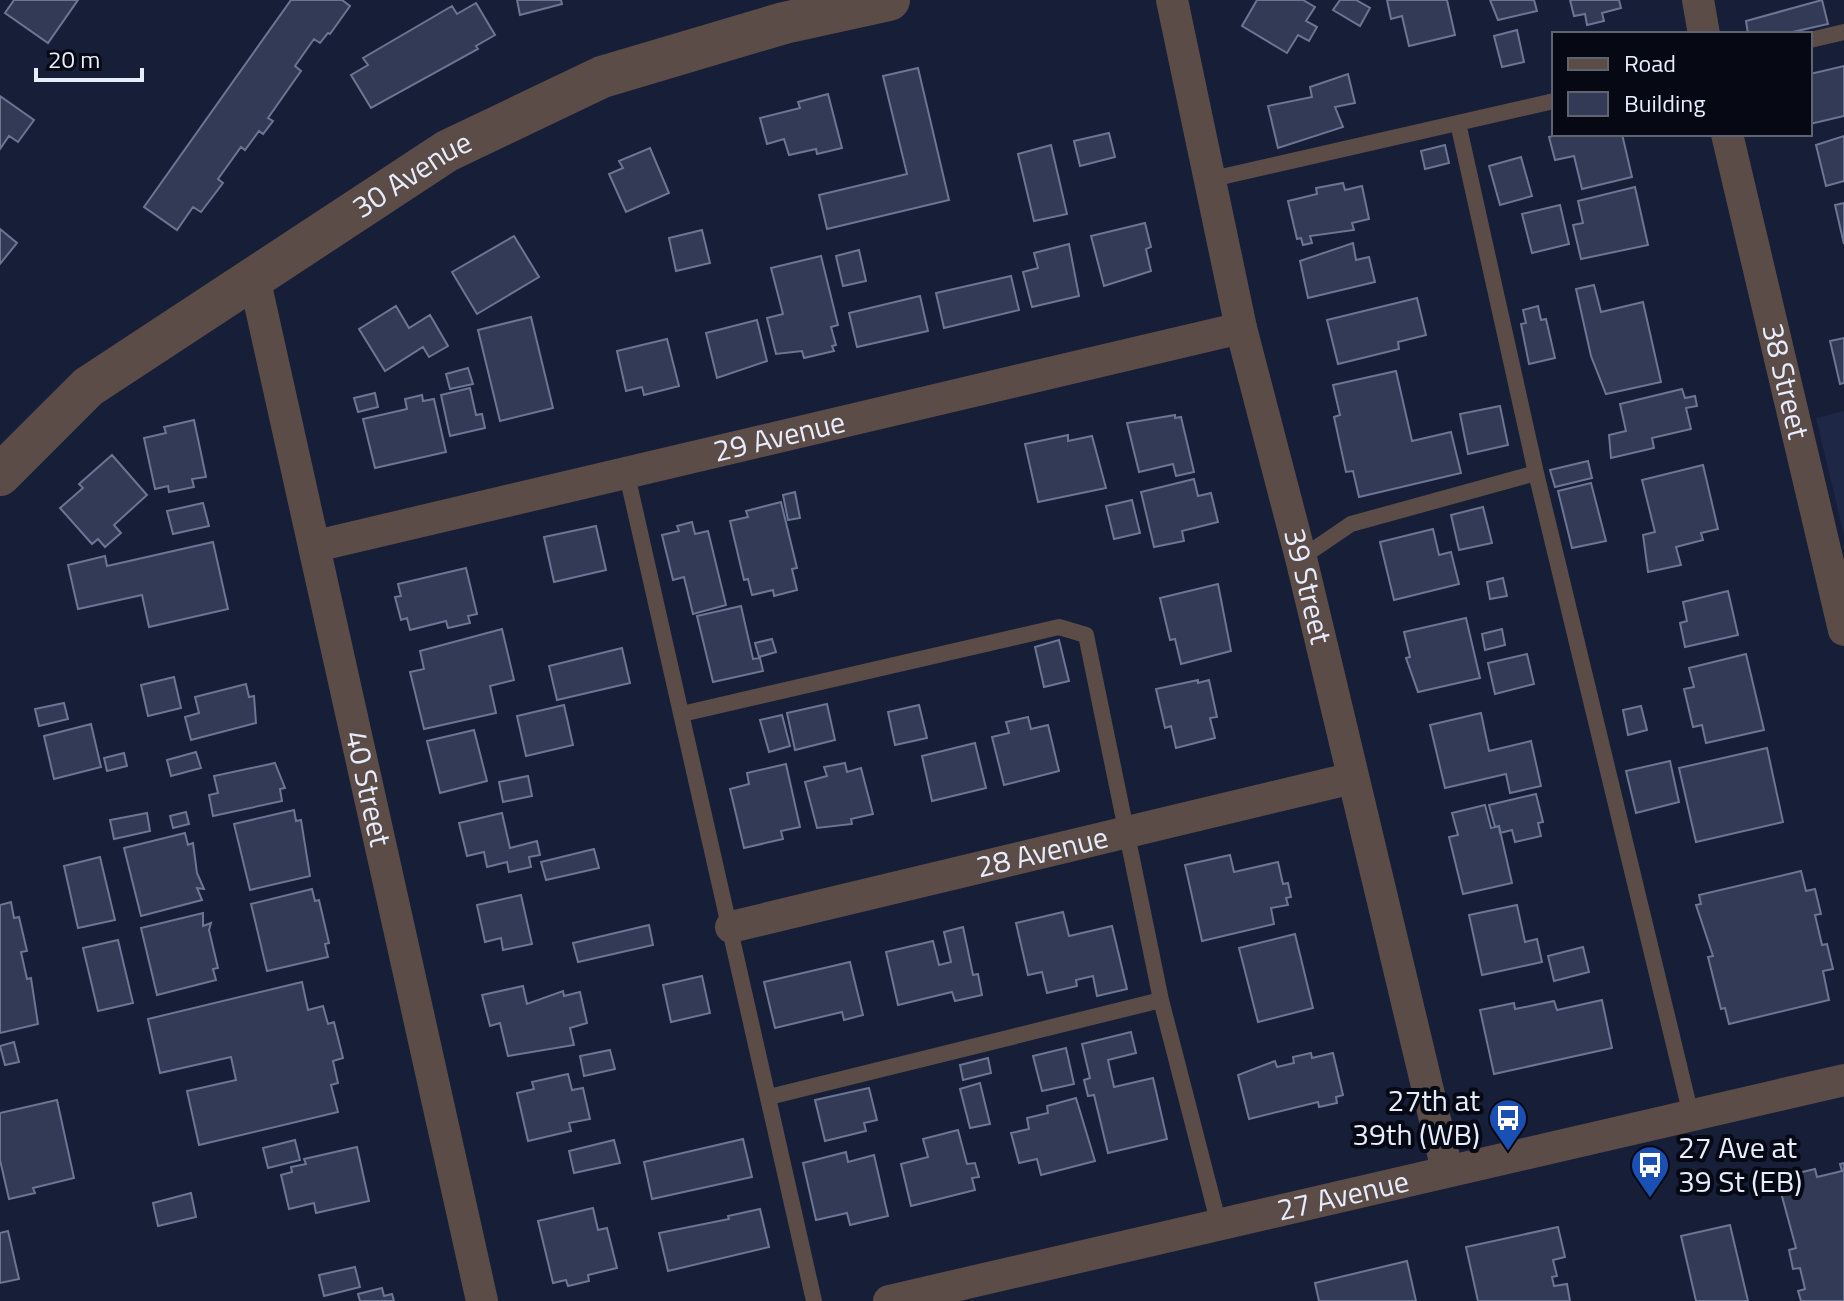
<svg xmlns="http://www.w3.org/2000/svg" width="1844" height="1301" font-family="'Titillium Web',sans-serif">
<style>
.built{fill:#1f2746}
.building{fill:#323a56;stroke:#6b7594;stroke-width:2}
.lines{fill:none;stroke-linecap:round;stroke-linejoin:round}
.service{stroke:#5c4c47;stroke-width:16}
.minor{stroke:#5c4c47;stroke-width:32}
.tertiary{stroke:#5c4c47;stroke-width:42}
.labels{text-anchor:middle;stroke-width:8;stroke-linejoin:round;paint-order:stroke}
.street-label{font-size:30px;fill:#e7edfe;stroke:#060914}
.poi-label{font-size:30px;fill:#e7edfe;stroke:#060914;text-anchor:end}
</style>
<rect width="100%" height="100%" fill="#171e37"/>
<path class="built" d="M1844,411V535L1816,418Z"/>
<path class="building" d="M14,0H78L48,43L5,13Z
M291,0H342L350,6L330,34L328,33L320,43L314,39L295,66L301,71L268,118L273,121L263,134L259,131L245,150L241,147L218,179L223,183L201,212L193,207L177,230L144,207Z
M517,0H561L562,4L520,15Z
M1257,0H1303L1315,7L1306,21L1317,27L1309,41L1298,35L1287,53L1242,26Z
M1340,0H1356L1370,8L1360,26L1333,10Z
M1387,0H1447L1455,35L1409,46L1402,16L1391,19Z
M1490,0H1534L1537,11L1498,20Z
M1570,0H1619L1621,8L1602,13L1604,21L1587,25L1585,14L1574,16Z
M1822,0L1828,24L1784,34H1748L1746,21Z
M476,3L495,35L476,46L478,49L371,108L351,75L368,65L363,58L452,6L457,14Z
M1517,30L1524,62L1502,67L1494,36Z
M1844,66V116L1810,124V74Z
M918,68L949,200L827,229L819,195L907,174L883,76Z
M1348,74L1355,103L1335,107L1343,127L1278,148L1268,106L1312,97L1310,87Z
M828,94L842,148L817,154L816,149L789,155L784,139L767,144L760,118L800,108L798,102Z
M0,96L34,120L18,142L9,136L0,149Z
M1109,133L1115,157L1080,166L1074,141Z
M1561,134H1622L1632,177L1582,189L1574,156L1555,160L1549,137Z
M1844,136V181L1826,186L1816,145Z
M1051,145L1067,214L1034,221L1018,154Z
M1445,145L1449,163L1425,169L1421,151Z
M650,148L669,193L626,212L609,174L623,168L619,161Z
M1521,157L1532,196L1500,205L1489,166Z
M1343,183L1345,190L1362,186L1369,219L1352,223L1354,230L1310,236L1312,243L1303,245L1301,238L1297,239L1288,201L1317,194L1316,188Z
M1635,187L1648,245L1581,259L1573,225L1583,223L1578,201Z
M1844,203V244L1835,205Z
M1560,205L1569,244L1532,253L1522,214Z
M1145,223L1151,247L1146,249L1151,271L1104,286L1091,236Z
M0,229L17,243L0,264Z
M702,230L710,263L676,271L669,238Z
M514,236L539,277L477,314L452,272Z
M1353,243L1356,260L1369,257L1375,282L1308,298L1300,261Z
M1069,244L1079,296L1032,307L1023,272L1038,268L1034,253Z
M859,250L866,281L843,286L836,256Z
M821,256L838,325L831,327L836,345L832,346L834,351L804,358L802,351L776,354L767,318L783,314L771,268Z
M1011,276L1019,310L944,328L936,293Z
M1594,285L1601,312L1643,302L1661,382L1606,394L1591,356L1576,289Z
M920,296L928,331L857,347L849,313Z
M1417,298L1426,335L1398,342L1399,349L1338,364L1327,320Z
M396,306L409,328L430,315L448,346L429,357L423,347L385,371L359,329Z
M1538,306L1541,320L1546,319L1555,358L1529,364L1521,324L1526,323L1523,310Z
M531,317L553,408L500,421L478,330Z
M757,320L767,361L717,378L706,333Z
M1844,338V383L1840,384L1830,341Z
M667,339L679,386L644,395L642,387L626,391L617,351Z
M468,368L473,384L450,389L446,374Z
M1396,371L1412,441L1451,432L1461,473L1359,497L1353,471L1346,472L1334,417L1340,415L1333,385Z
M470,388L476,415L482,414L485,428L450,436L441,395Z
M1682,389L1685,398L1695,396L1697,406L1686,408L1691,429L1652,438L1654,448L1611,458L1609,435L1626,431L1620,404Z
M375,393L378,407L358,412L354,398Z
M422,395L423,401L434,399L446,452L375,468L363,419L407,409L405,399Z
M1500,406L1508,445L1468,454L1460,414Z
M1175,415V418L1181,417L1194,472L1176,476L1173,464L1139,472L1127,423Z
M194,420L206,477L192,479L194,487L169,492L168,486L155,489L144,438L166,433L164,427Z
M1068,435V441L1092,436L1106,488L1038,502L1025,444Z
M112,455L147,495L114,525L121,533L105,547L98,539L92,544L60,508L83,488L79,484Z
M1588,461L1592,478L1555,487L1550,470Z
M1703,465L1718,529L1701,533L1703,540L1676,547L1681,565L1648,572L1643,535L1655,532L1642,480Z
M1194,479L1198,496L1211,493L1218,522L1182,531L1184,541L1154,547L1141,492Z
M1591,483L1606,541L1572,548L1558,491Z
M795,492L800,518L788,520L783,495Z
M1132,500L1140,533L1114,539L1106,506Z
M781,502L797,568L792,569L797,590L774,596L773,590L752,595L748,579L744,580L730,521L748,517L746,511Z
M203,503L209,526L173,534L167,511Z
M1483,507L1492,543L1459,550L1451,515Z
M692,522L695,534L708,531L726,605L693,614L684,577L673,580L662,535L679,531L677,526Z
M596,526L606,570L554,582L544,537Z
M1433,529L1439,555L1451,552L1459,584L1394,600L1380,542Z
M213,542L228,609L149,627L142,595L78,609L68,565L105,556L107,566Z
M466,568L477,614L468,616L470,623L448,628L446,621L410,630L407,618L401,620L395,597L401,596L398,584Z
M1503,578L1507,596L1490,599L1487,582Z
M1218,584L1231,651L1181,664L1175,639L1170,640L1160,598Z
M1728,591L1738,635L1685,647L1680,623L1687,621L1683,602Z
M741,606L753,659L760,658L763,671L713,682L697,616Z
M1466,618L1480,678L1418,692L1406,658L1410,657L1404,632Z
M502,629L514,680L490,686L496,713L424,729L410,672L424,669L420,651Z
M1502,629L1505,645L1485,650L1482,634Z
M772,639L776,652L759,657L755,643Z
M1059,640L1069,681L1044,687L1035,647Z
M622,648L630,683L557,700L549,666Z
M1527,654L1534,684L1495,694L1488,663Z
M1746,654L1764,730L1706,743L1702,725L1693,727L1684,689L1694,687L1689,668Z
M174,677L181,708L148,716L141,685Z
M1198,680V683L1209,680L1217,717L1210,718L1215,738L1176,748L1171,726L1165,728L1156,689Z
M246,684L249,697L254,696L256,723L191,740L185,717L199,713L195,697Z
M64,703L68,719L39,726L35,709Z
M827,704L835,740L795,750L787,713Z
M564,705L573,745L526,756L517,716Z
M919,705L927,738L895,745L888,712Z
M1641,706L1647,730L1628,735L1623,710Z
M1481,713L1489,751L1531,741L1541,786L1510,793L1506,774L1445,788L1430,725Z
M782,715L790,746L769,752L760,720Z
M1028,717L1031,729L1048,725L1059,771L1004,785L992,737L1009,733L1006,722Z
M91,724L101,767L54,779L44,736Z
M474,730L487,781L440,793L427,741Z
M975,743L986,788L932,801L922,756Z
M1767,748L1783,822L1696,842L1679,768Z
M196,752L201,768L171,776L167,760Z
M124,753L127,766L107,771L104,758Z
M1670,761L1679,802L1636,813L1626,771Z
M275,763L285,788L280,789L282,801L213,816L209,795L218,793L214,776Z
M845,763L847,772L861,768L873,814L851,819L852,824L817,828L805,782L827,776L824,767Z
M786,764L800,827L781,831L783,839L744,848L730,789L749,784L747,773Z
M528,776L532,796L503,802L499,782Z
M1536,794L1543,822L1538,823L1541,836L1515,842L1512,830L1500,833L1499,826L1495,827L1489,805Z
M1485,805L1491,828L1499,826L1512,883L1463,894L1449,837L1458,835L1452,813Z
M294,810L296,821L301,820L310,876L250,890L234,824Z
M186,812L189,824L173,828L170,816Z
M147,813L150,831L114,839L110,820Z
M502,813L510,848L537,841L540,855L529,857L531,867L509,872L507,862L487,867L484,852L467,856L459,823Z
M185,833L188,845L193,843L197,873L204,889L197,888L202,900L141,916L124,848Z
M594,849L599,868L546,880L541,862Z
M1230,855L1234,872L1278,862L1283,884L1288,883L1291,897L1286,898L1288,905L1271,908L1274,924L1202,941L1185,865Z
M100,857L115,920L78,928L64,866Z
M1801,871L1806,891L1815,889L1821,914L1815,915L1822,945L1827,944L1833,969L1823,971L1829,1000L1729,1024L1725,1008L1721,1009L1708,957L1713,956L1696,905L1701,904L1699,895Z
M312,889L315,901L319,900L329,943L325,944L328,957L267,971L251,904Z
M521,895L532,944L503,950L501,938L485,942L477,905Z
M11,902L14,918L19,917L27,951L21,952L27,979L31,978L38,1024L0,1033V905Z
M1517,905L1525,942L1537,939L1542,962L1482,975L1469,915Z
M1063,912L1069,936L1112,926L1127,989L1097,996L1093,976L1076,980L1077,986L1047,993L1042,972L1028,975L1016,923Z
M203,913V926L211,923L209,930L218,968L213,969L216,980L157,995L141,928Z
M649,925L653,945L578,962L573,943Z
M963,927L973,975L978,974L982,995L955,1001L952,992L898,1005L886,952L933,941L939,965L951,962L944,932Z
M1295,934L1313,1008L1258,1022L1239,948Z
M118,940L133,1003L98,1011L83,948Z
M1583,947L1589,972L1554,981L1548,956Z
M850,962L863,1015L844,1020L842,1012L775,1028L764,982Z
M702,976L710,1013L671,1022L663,985Z
M302,982L308,1010L323,1006L328,1024L334,1022L343,1058L333,1061L338,1083L331,1085L338,1112L199,1145L187,1091L236,1080L231,1057L160,1073L148,1019Z
M523,986L527,1004L563,991L564,996L580,992L587,1023L570,1028L574,1045L508,1056L500,1023L490,1026L482,995Z
M1602,1000L1612,1048L1494,1074L1480,1010L1514,1003L1515,1009L1554,1001L1557,1010Z
M1131,1032L1136,1053L1108,1060L1114,1087L1153,1078L1167,1139L1108,1153L1094,1095L1088,1096L1084,1080L1090,1078L1082,1044Z
M14,1042L19,1062L5,1065L0,1046Z
M1066,1048L1074,1084L1042,1091L1033,1056Z
M610,1050L615,1069L584,1076L580,1056Z
M1311,1053L1312,1058L1333,1053L1343,1095L1336,1097L1337,1103L1319,1107L1318,1102L1249,1119L1238,1075L1275,1061L1277,1067L1294,1063L1293,1057Z
M988,1058L991,1073L963,1080L960,1065Z
M568,1074L572,1090L583,1088L590,1119L569,1123L571,1131L528,1141L517,1093L534,1089L532,1082Z
M980,1083L990,1124L970,1128L960,1089Z
M869,1088L877,1120L864,1123L866,1131L825,1141L815,1100Z
M1076,1098L1095,1161L1041,1175L1037,1159L1019,1163L1011,1133L1029,1129L1027,1118L1048,1113L1047,1106Z
M57,1100L74,1178L33,1188L35,1193L9,1199L0,1160V1113Z
M958,1130L967,1164L975,1163L979,1177L972,1178L975,1190L911,1206L901,1164L928,1157L923,1139Z
M743,1139L752,1177L652,1199L644,1162Z
M295,1140L300,1160L268,1168L263,1148Z
M614,1140L620,1163L574,1173L569,1151Z
M357,1147L369,1201L316,1213L314,1203L289,1209L281,1175L292,1172L291,1167L306,1164L304,1159Z
M846,1152L848,1162L874,1155L888,1216L850,1225L847,1213L816,1220L803,1163Z
M1844,1163V1301H1801L1798,1291L1805,1289L1800,1268L1793,1269L1789,1250L1796,1248L1777,1178L1815,1169L1817,1177L1842,1171L1840,1164Z
M191,1193L196,1217L158,1226L153,1203Z
M593,1208L598,1230L607,1228L617,1268L588,1275L589,1281L568,1286L566,1280L553,1283L538,1221Z
M760,1209L769,1247L668,1271L659,1233L729,1219L728,1216Z
M1730,1225L1748,1301H1696L1681,1236Z
M1558,1227L1565,1257L1553,1260L1557,1276L1552,1277L1554,1286L1567,1284L1570,1301H1478L1466,1247Z
M8,1231L19,1279L0,1283V1233Z
M1407,1261L1416,1301H1319L1315,1283Z
M355,1267L360,1287L324,1296L319,1275Z
M382,1288L384,1296L392,1294L394,1301H360L358,1294Z"/>
<g class="lines">
<path class="service" d="M1810,40L1844,32
M1458,123L1536,473L1691,1115
M1208,180L1554,101
M627,475L814,1301
M1301,558L1351,524L1536,473
M682,714L1059,627L1086,635L1161,1000L1219,1225
M769,1097L1161,1000"/>
<g class="minor">
<path id="s1" d="M1172,0L1241,328L1301,558L1447,1170"/>
<path d="M1698,0L1704,34"/>
<path id="s2" d="M1727,134L1844,630"/>
<path id="s3" d="M254,277L482,1301"/>
<path id="s4" d="M316,546L1241,328"/>
<path id="s5" d="M731,927L1353,778"/>
<path id="s6" d="M889,1301L1844,1080"/>
</g>
<path class="tertiary" id="s7" d="M0,475L88,387L447,151L602,77L784,23L889,0"/>
</g>
<defs>
<g id="bus-pin" transform="scale(2)"><path d="M0 17L-7.5 6A9.5 9.5 0 1 1 7.5 6Z" fill="#1a4fb4" stroke="#060914"/><path d="M-5-6H5V4H4V6H2V4H-2V6H-4V4H-5ZM-3.5-4V0h7V-4ZM-3.5 1.2v1.5H-2V1.2ZM2 1.2v1.5H3.5V1.2Z" fill="#fff"/></g>
</defs>
<g fill-rule="evenodd">
<use href="#bus-pin" x="1508" y="1118"/>
<use href="#bus-pin" x="1650" y="1165"/>
</g>
<g class="labels">
<g class="street-label">
<text dy="10" stroke="none"><textPath href="#s7" startOffset="512">30 Avenue</textPath></text>
<text dy="10" stroke="none"><textPath href="#s2" startOffset="254">38 Street</textPath></text>
<text dy="10" stroke="none"><textPath href="#s4" startOffset="476">29 Avenue</textPath></text>
<text dy="10" stroke="none"><textPath href="#s1" startOffset="602">39 Street</textPath></text>
<text dy="10" stroke="none"><textPath href="#s3" startOffset="524">40 Street</textPath></text>
<text dy="10" stroke="none"><textPath href="#s5" startOffset="320">28 Avenue</textPath></text>
<text dy="10" stroke="none"><textPath href="#s6" startOffset="466">27 Avenue</textPath></text>
</g>
<g class="poi-label">
<text x="1480" y="1111">27th at<tspan x="1480" dy="34">39th (WB)</tspan></text>
<text x="1678" y="1158" text-anchor="start">27 Ave at<tspan x="1678" dy="34">39 St (EB)</tspan></text>
</g>
</g>
<rect x="1552" y="32" width="260" height="104" fill="#060914" stroke="#606472" stroke-width="2"/>
<rect x="1568" y="58" width="40" height="12" fill="#5c4c47" stroke="#606472" stroke-width="2"/>
<text x="1624" y="72" font-size="24" fill="#e7edfe">Road</text>
<rect x="1568" y="92" width="40" height="24" fill="#323a56" stroke="#606472" stroke-width="2"/>
<text x="1624" y="112" font-size="24" fill="#e7edfe">Building</text>
<path d="M36 68v12h106v-12" fill="none" stroke="#e7edfe" stroke-width="4"/>
<text x="48" y="68" font-size="24" fill="#e7edfe" stroke="#060914" stroke-width="6" paint-order="stroke">20 m</text>
</svg>
